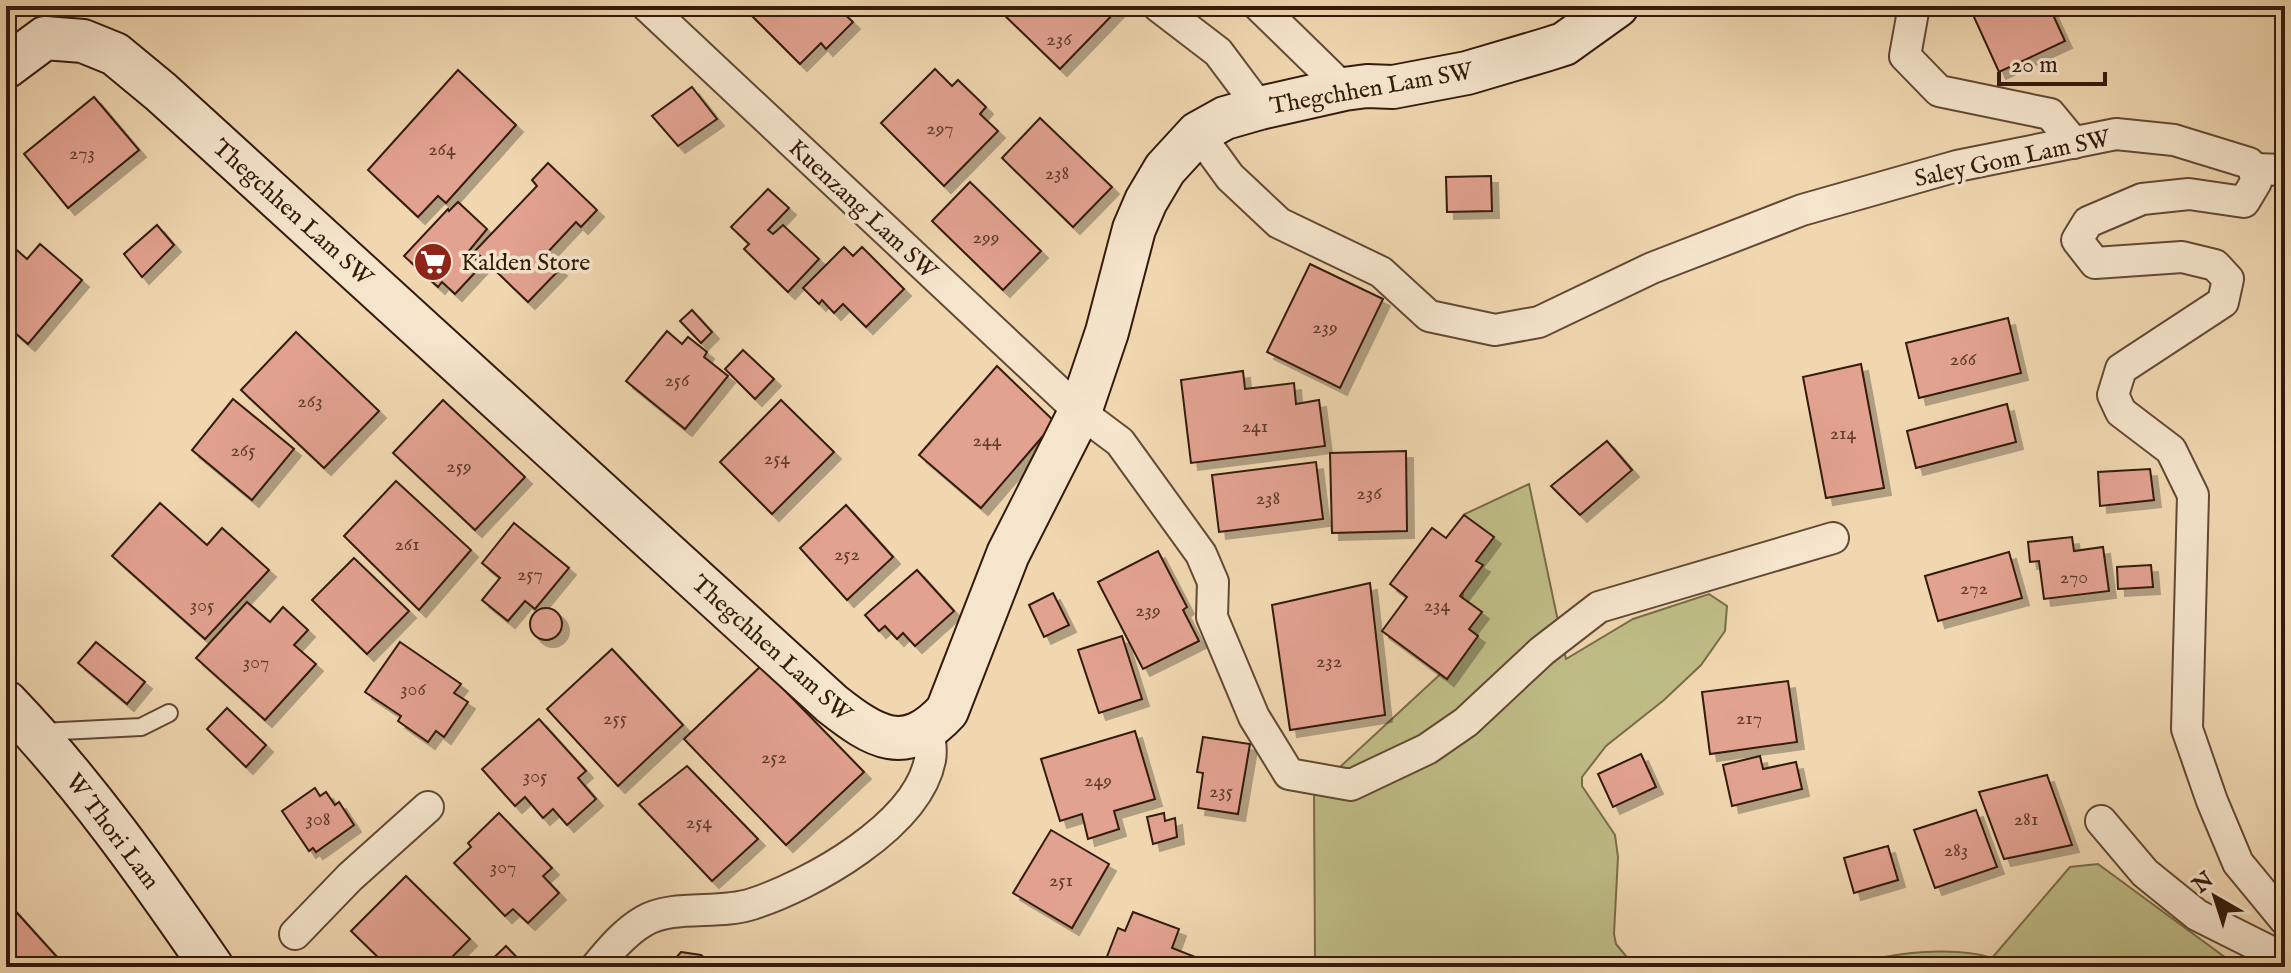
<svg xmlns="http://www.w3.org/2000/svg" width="2291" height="973" font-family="'IM FELL English',serif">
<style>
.green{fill:#bfbd87;stroke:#7a6c49;stroke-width:2}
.building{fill:#e2a290;stroke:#341a0b;stroke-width:2;filter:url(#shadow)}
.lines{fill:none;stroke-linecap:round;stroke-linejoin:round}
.service-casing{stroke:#634934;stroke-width:20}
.minor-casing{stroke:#634934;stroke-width:34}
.secondary-casing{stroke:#341a0b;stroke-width:46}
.service{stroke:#f5e5cc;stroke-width:16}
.minor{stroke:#f5e5cc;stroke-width:30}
.secondary{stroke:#f5e5cc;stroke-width:42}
.labels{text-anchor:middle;stroke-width:7;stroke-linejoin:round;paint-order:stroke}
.number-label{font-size:20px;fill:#603c2c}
.street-label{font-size:24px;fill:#341a0b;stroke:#f5e5cc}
.poi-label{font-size:24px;fill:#341a0b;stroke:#f5e5cc;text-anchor:start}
</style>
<defs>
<filter id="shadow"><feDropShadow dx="7" dy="7" stdDeviation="0" flood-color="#0004"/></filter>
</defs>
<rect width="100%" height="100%" fill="#f0d7b0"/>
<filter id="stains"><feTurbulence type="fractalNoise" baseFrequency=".0025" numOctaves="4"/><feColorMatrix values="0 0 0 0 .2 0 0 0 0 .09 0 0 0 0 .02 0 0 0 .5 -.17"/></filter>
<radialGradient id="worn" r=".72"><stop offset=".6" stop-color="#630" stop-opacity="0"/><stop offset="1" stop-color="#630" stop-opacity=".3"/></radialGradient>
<g class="green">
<path d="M1529 484 1566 659 1633 619 1709 594 1727 606 1725 631 1701 665 1664 700 1606 746 1582 777V786L1615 835 1618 857 1614 934 1616 944 1635 967H1310L1315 958 1314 791 1461 655 1465 514Z"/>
<path d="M2098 864 2233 963 2246 967H1810C1825 967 1840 967 1855 966 1865 965 1875 959 1885 957 1915 951 1963 948 1992 958L2070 867Z"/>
</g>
<g class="building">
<path d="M742 6H836L853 22 826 49 821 43 800 64Z"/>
<path d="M995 6H1118L1120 7 1060 69Z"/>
<path d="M1969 6H2038L2039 9 2049 6 2065 41 1999 72Z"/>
<path d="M935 69 952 86 958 80 986 107 980 114 998 131 944 186 881 123Z"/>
<path d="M458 70 516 125 446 203 438 196 418 217 368 170Z"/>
<path d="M692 87 717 119 678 146 652 116Z"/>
<path d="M94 97 139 150 68 208 24 154Z"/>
<path d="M1040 118 1112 187 1073 227 1002 158Z"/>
<path d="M548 163 597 210 581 227 576 222 545 255 560 269 528 302 475 251 537 186 532 180Z"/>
<path d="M1491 176 1492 211 1447 212 1446 177Z"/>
<path d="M970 182 1041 251 1003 290 932 221Z"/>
<path d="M768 189 789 208 768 230 773 234 783 225 819 259 788 292 744 249 749 244 731 227Z"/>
<path d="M458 202 487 229 468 252 482 265 455 294 442 282 438 287 404 256 448 209 449 211Z"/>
<path d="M157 225 174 245 142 277 124 254Z"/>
<path d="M10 244 27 259 40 244 82 280 28 344 6 325V250Z"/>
<path d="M844 247 853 256 862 247 904 289 866 327 843 304 834 313 822 300 819 304 803 288Z"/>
<path d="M1310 264 1383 299 1340 388 1267 352Z"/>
<path d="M692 310 712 332 701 343 680 321Z"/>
<path d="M2008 318 2021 373 1919 398 1906 343Z"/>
<path d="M667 331 682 344 688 337 707 352 704 357 728 376 685 429 626 381Z"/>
<path d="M296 332 379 411 324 468 241 390Z"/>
<path d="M743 350 774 379 755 399 725 369Z"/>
<path d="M1861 364 1884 488 1826 498 1803 377Z"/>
<path d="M997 366 1055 422 981 508 919 455Z"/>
<path d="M1243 371 1245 389 1294 383 1296 404 1319 400 1325 446 1191 463 1181 380Z"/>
<path d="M233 399 294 449 252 500 192 450Z"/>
<path d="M443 400 525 477 475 530 393 453Z"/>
<path d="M781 400 834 452 772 514 720 462Z"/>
<path d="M2007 404 2016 442 1916 468 1907 431Z"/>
<path d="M1607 441 1632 470 1580 515 1551 486Z"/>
<path d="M1406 451 1407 531 1332 533 1330 453Z"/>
<path d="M1316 462 1323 519 1219 532 1212 475Z"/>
<path d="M2150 469 2154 500 2100 506 2098 472Z"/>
<path d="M396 481 471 550 419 610 344 536Z"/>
<path d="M160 503 207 545 222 528 269 570 205 639 112 556Z"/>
<path d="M846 505 893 557 847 600 800 548Z"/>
<path d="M1464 515 1494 537 1476 561 1483 565 1460 596 1482 612 1469 629 1478 636 1447 679 1382 631 1407 597 1390 584 1432 528 1446 538Z"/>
<path d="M514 523 569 568 535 609 525 601 508 621 482 600 500 578 482 563Z"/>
<path d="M2072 537 2074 551 2103 547 2109 591 2044 599 2039 561 2030 562 2028 542Z"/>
<path d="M1158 551 1187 607 1183 610 1199 641 1143 669 1098 582Z"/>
<path d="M2009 552 2022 598 1938 621 1925 576Z"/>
<path d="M354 558 409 611 367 654 312 600Z"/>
<path d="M2151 565 2153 587 2118 589 2117 567Z"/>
<path d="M917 570 954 611 915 646 903 633 897 639 885 626 879 631 865 615Z"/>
<path d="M1370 583 1385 715 1290 730 1272 605Z"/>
<path d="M1053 593 1069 625 1044 637 1029 605Z"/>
<path d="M247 602 270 622 283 607 308 630 294 645 316 664 265 720 196 658Z"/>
<circle cx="546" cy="624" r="16"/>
<path d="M1122 636 1142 699 1099 713 1078 650Z"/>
<path d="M96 642 145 682 127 704 78 663Z"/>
<path d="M400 642 461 684 454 693 468 702 444 737 436 731 428 742 398 721 401 716 365 692Z"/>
<path d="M612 649 683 725 618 786 547 709Z"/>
<path d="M761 666 864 772 786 845 684 739Z"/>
<path d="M1788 681 1797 742 1710 754 1702 692Z"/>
<path d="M227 708 266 745 246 767 207 729Z"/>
<path d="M539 719 586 771 578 778 596 799 567 825 553 809 543 818 525 797 515 806 482 769Z"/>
<path d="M1135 731 1155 799 1114 811 1119 829 1088 839 1082 814 1060 821 1041 759Z"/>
<path d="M1203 737 1250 744 1238 814 1198 808 1203 773 1197 772Z"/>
<path d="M1641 754 1656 787 1613 807 1598 774Z"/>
<path d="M1760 756 1763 769 1796 762 1802 789 1732 806 1723 765Z"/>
<path d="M687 766 758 839 712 881 639 804Z"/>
<path d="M2047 775 2072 845 2004 859 1979 792Z"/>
<path d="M315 788 320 796 326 792 335 805 339 802 354 825 316 852 313 848 309 851 282 811Z"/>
<path d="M1976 810 1997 867 1935 888 1914 830Z"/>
<path d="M499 813 552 868 543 876 559 893 528 923 513 909 505 916 454 863 471 847 468 843Z"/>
<path d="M1164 813 1165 821 1175 818 1177 837 1153 844 1147 817Z"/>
<path d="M1051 830 1109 864 1072 928 1013 893Z"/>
<path d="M1888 846 1898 880 1854 893 1844 858Z"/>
<path d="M406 876 470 939 442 967H388L351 931Z"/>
<path d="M9 904 66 967H13L6 959V906Z"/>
<path d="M1133 912 1179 929 1172 948 1203 960 1200 967H1103L1118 928 1125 931Z"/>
<path d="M506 946 526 967H484Z"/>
<path d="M681 952 701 955 715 967H668Z"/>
</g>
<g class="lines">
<defs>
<path id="service" d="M41 732 141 727 169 713"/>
<g id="minor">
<path d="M647 6 1080 412 1120 442 1201 554 1213 582 1212 617 1254 717 1289 774 1351 785 1427 749 1466 722 1542 651 1599 607 1833 538"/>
<path d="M1158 6 1218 52 1260 108"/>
<path d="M1259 6 1344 89"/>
<path d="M1914 6 1905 56 1939 91 2050 114 2074 143"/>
<path d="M1198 133 1230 177 1279 223 1381 272 1429 316 1495 330 1539 322 1652 268 1802 210 1957 166 2116 134 2174 140 2249 163 2254 169 2256 182 2244 202 2189 194 2142 199 2088 222 2077 240 2095 263 2182 257 2215 265 2228 279 2223 302 2121 369 2113 395 2121 412 2171 450 2193 495 2187 729 2212 801 2238 863 2285 920"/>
<path d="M2254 169 2285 170"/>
<path d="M2101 821 2145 873 2197 915 2273 953H2285"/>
<path d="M295 934 350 877 428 807"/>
<path d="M596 967C610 950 625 932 644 921 672 904 720 915 752 904 811 885 917 826 930 760 932 750 930 739 928 730"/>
</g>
<g id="secondary">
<path d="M6 67 45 38 83 41 115 54 161 92 832 704C874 737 905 757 947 711L1008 554 1080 412 1107 332 1134 229 1146 201 1165 169 1198 133 1225 118 1260 108 1344 89 1367 86 1393 87 1467 73 1545 50 1564 44 1617 6"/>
<path d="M6 702C84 783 148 874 212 967"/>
</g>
</defs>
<use href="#service" class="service-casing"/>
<use href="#minor" class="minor-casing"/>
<use href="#secondary" class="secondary-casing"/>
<use href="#service" class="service"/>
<use href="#minor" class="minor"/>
<use href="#secondary" class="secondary"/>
</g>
<defs>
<symbol id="supermarket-disc" viewBox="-11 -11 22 22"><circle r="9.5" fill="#8f2418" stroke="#f5e5cc"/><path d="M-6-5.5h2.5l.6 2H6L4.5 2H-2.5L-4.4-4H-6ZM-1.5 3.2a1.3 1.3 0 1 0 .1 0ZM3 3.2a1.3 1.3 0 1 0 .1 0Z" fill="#fff"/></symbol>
</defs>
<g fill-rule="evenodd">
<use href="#supermarket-disc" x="411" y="240" width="44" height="44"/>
</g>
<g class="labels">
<g class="number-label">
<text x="1059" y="45">236</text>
<text x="940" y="134">297</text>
<text x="442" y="155">264</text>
<text x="82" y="159">273</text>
<text x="1057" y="179">238</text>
<text x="986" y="243">299</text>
<text x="1325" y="333">239</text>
<text x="1963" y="365">266</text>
<text x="677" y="386">256</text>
<text x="310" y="407">263</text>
<text x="1255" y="432">241</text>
<text x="1843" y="439">214</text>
<text x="987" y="446">244</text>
<text x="243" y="456">265</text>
<text x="777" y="464">254</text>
<text x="459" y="472">259</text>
<text x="1369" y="499">236</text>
<text x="1268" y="504">238</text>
<text x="407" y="550">261</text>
<text x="847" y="560">252</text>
<text x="530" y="580">257</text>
<text x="2074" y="583">270</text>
<text x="1974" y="594">272</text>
<text x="202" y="611">305</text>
<text x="1437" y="611">234</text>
<text x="1148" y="616">239</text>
<text x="1329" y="667">232</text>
<text x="256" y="668">307</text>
<text x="413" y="695">306</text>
<text x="615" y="724">255</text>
<text x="1749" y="724">217</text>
<text x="774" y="763">252</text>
<text x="535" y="782">305</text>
<text x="1098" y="786">249</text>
<text x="1221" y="797">235</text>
<text x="318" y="825">308</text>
<text x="2026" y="825">281</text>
<text x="699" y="828">254</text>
<text x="1956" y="856">283</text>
<text x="503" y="873">307</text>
<text x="1061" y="886">251</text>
</g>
<g class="street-label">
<text transform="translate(1371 88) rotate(-10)" y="8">Thegchhen Lam SW</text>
<text transform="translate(2012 158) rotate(-12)" y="8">Saley Gom Lam SW</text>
<text transform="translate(863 209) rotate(43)" y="8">Kuenzang Lam SW</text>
<text transform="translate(293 212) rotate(42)" y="8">Thegchhen Lam SW</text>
<text transform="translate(772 648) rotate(42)" y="8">Thegchhen Lam SW</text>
<text transform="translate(113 831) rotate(53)" y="8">W Thori Lam</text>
</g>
<g class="poi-label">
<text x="461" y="270">Kalden Store</text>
</g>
</g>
<rect width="2291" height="973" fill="none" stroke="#f0d7b0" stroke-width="32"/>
<rect x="8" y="8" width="2275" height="957" fill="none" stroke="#341a0b" stroke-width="4"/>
<rect x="16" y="16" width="2259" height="941" fill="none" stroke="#341a0b" stroke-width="2"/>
<g transform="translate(2215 897) rotate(321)" stroke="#f5e5cc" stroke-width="6" paint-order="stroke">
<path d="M0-6L14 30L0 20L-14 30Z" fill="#341a0b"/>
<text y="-12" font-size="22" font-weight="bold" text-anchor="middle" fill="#341a0b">N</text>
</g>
<path d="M1999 72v12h106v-12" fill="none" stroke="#341a0b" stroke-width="4"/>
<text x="2011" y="72" font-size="24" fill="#341a0b" stroke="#f5e5cc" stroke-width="6" paint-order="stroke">20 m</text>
<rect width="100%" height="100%" filter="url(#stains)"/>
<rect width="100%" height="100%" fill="url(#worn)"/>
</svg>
